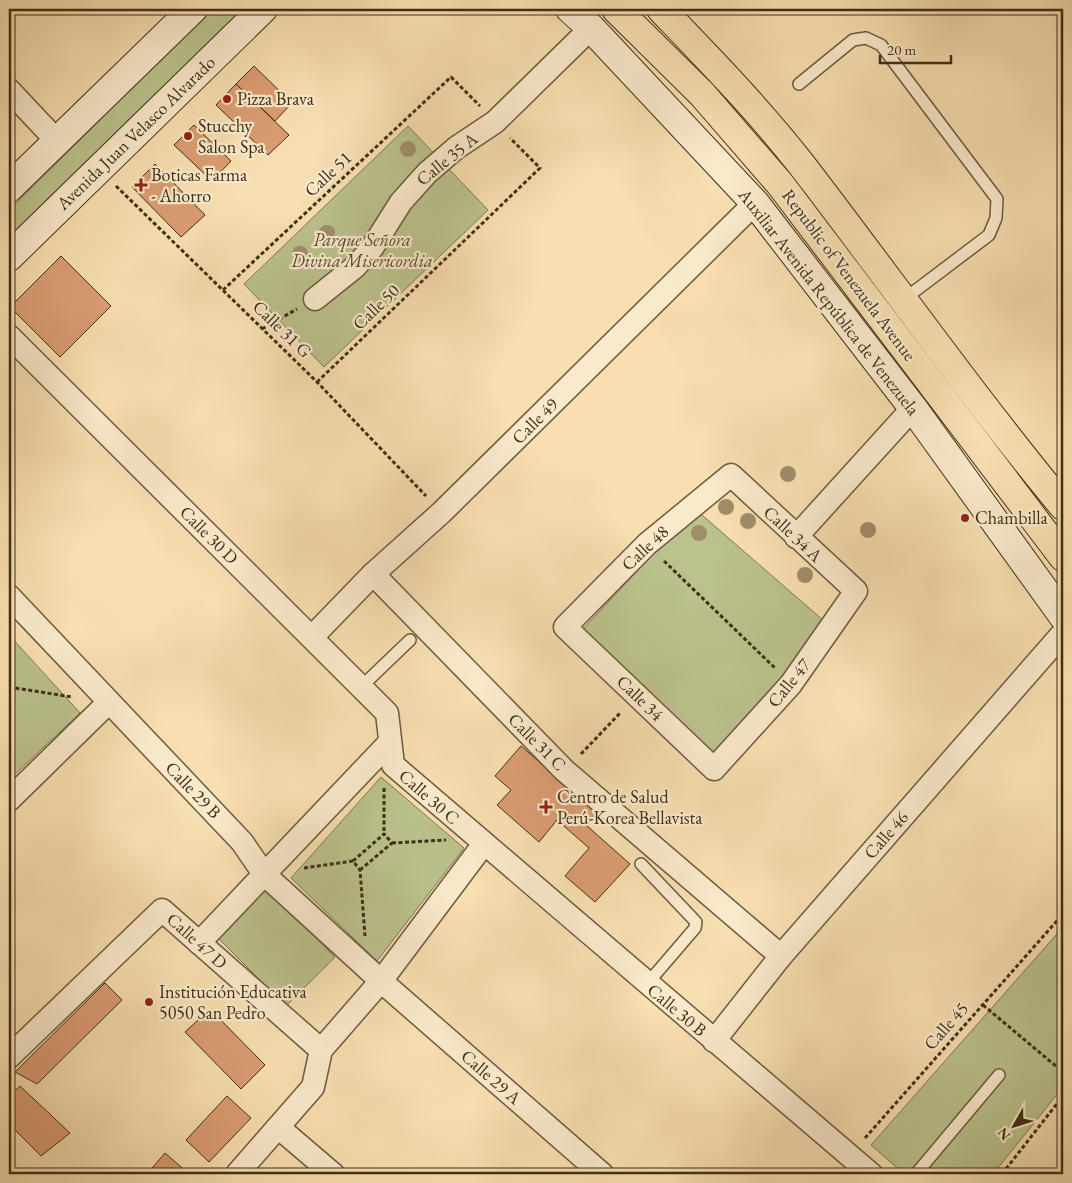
<svg xmlns="http://www.w3.org/2000/svg" width="1072" height="1183" font-family="'EB Garamond',serif">
<style>
.green{fill:#bbc28d;stroke:#7d7852}
.building{fill:#db9d72;stroke:#3f2f17}
.lines{fill:none;stroke-linecap:round;stroke-linejoin:round}
.lane-casing{stroke:#6d5b3e;stroke-width:14}
.street-casing{stroke:#6d5b3e;stroke-width:25}
.secondary-casing{stroke:#3f2f17;stroke-width:30}
.primary-casing{stroke:#3f2f17;stroke-width:30}
.path{stroke:#3f2f17;stroke-width:3;stroke-dasharray:4 2.5;stroke-linecap:butt}
.lane{stroke:#faeacc;stroke-width:11}
.street{stroke:#faeacc;stroke-width:22}
.secondary{stroke:#faeacc;stroke-width:28}
.primary{stroke:#f8dfb1;stroke-width:28}
.tree{fill:#a08e6a}
.poi-dot{fill:#8f2418;stroke:#faeacc;stroke-width:2}
.labels{text-anchor:middle;stroke-width:4.5;stroke-linejoin:round;paint-order:stroke}
.poi-label{font-size:18px;fill:#3f2f17;stroke:#faeacc;text-anchor:start}
.street-label{font-size:18px;fill:#3f2f17;stroke:#faeacc}
.park-label{font-size:18px;font-style:italic;fill:#584c2f;stroke:#faeacc}
</style>
<rect width="100%" height="100%" fill="#f8dfb1"/>
<filter id="stains"><feTurbulence type="fractalNoise" baseFrequency=".004" numOctaves="4"/><feColorMatrix values="0 0 0 0 .2 0 0 0 0 .09 0 0 0 0 .02 0 0 0 .5 -.17"/></filter>
<radialGradient id="worn" r=".72"><stop offset=".6" stop-color="#630" stop-opacity="0"/><stop offset="1" stop-color="#630" stop-opacity=".3"/></radialGradient>
<g class="green">
<path d="M212 9H249L9 245V210Z"/>
<path d="M408 126 488 210 324 367 244 284Z"/>
<path d="M695 509 831 627 715 757 581 631Z"/>
<path d="M9 635 80 713 9 780Z"/>
<path d="M381 777 464 848 377 961 291 878Z"/>
<path d="M266 889 335 957 286 1006 218 938Z"/>
<path d="M1063 927V1087L993 1174H904L871 1145Z"/>
</g>
<g class="building">
<path d="M254 66 292 103 275 121 236 84Z"/>
<path d="M236 84 289 135 268 155 216 105Z"/>
<path d="M194 125 231 161 212 181 174 145Z"/>
<path d="M155 164 205 215 181 237 132 187Z"/>
<path d="M61 256 111 306 60 357 10 307Z"/>
<path d="M521 746 597 812 586 825 630 864 595 902 565 876 589 848 557 820 539 842 497 805 511 790 495 776Z"/>
<path d="M105 983 122 1000 37 1084 15 1072Z"/>
<path d="M210 1009 265 1065 241 1089 185 1032Z"/>
<path d="M20 1086 70 1133 41 1156 9 1124V1097Z"/>
<path d="M227 1096 251 1118 209 1162 186 1140Z"/>
<path d="M165 1153 188 1173V1174H147Z"/>
</g>
<g class="lines">
<defs>
<g id="lane">
<path d="M799 84 853 40 866 38 881 45 997 199 996 218 989 235 903 300"/>
<path d="M361 687 410 640"/>
<path d="M641 864 696 922 695 928 647 984"/>
<path d="M916 1174 999 1075"/>
</g>
<g id="street">
<path d="M9 90 56 140"/>
<path d="M315 299 355 267 372 248 401 202 427 173 456 148 495 122 591 28"/>
<path d="M9 336 387 713 393 765 871 1174"/>
<path d="M731 475 856 591 791 684 714 769 565 627 647 544Z"/>
<path d="M796 537 913 408"/>
<path d="M373 574 564 770 781 956"/>
<path d="M9 596 242 842 264 874 381 981 602 1174"/>
<path d="M312 637 373 574 442 512 755 203"/>
<path d="M9 800 109 702"/>
<path d="M199 943 390 742"/>
<path d="M714 1041 781 956 1063 633"/>
<path d="M9 1057 162 910 321 1050"/>
<path d="M278 1127 333 1174"/>
<path d="M237 1174 313 1087 321 1050 381 981 483 845"/>
</g>
<g id="secondary">
<path d="M570 9 591 28 755 203 913 408 1063 616"/>
<path d="M9 188 193 9"/>
<path d="M9 257 263 9"/>
</g>
<g id="primary">
<path d="M616 9 702 94 780 184 1063 557"/>
<path d="M661 9C709 59 758 109 801 164 888 277 971 395 1063 506"/>
</g>
</defs>
<use href="#lane" class="lane-casing"/>
<use href="#street" class="street-casing"/>
<use href="#secondary" class="secondary-casing"/>
<use href="#primary" class="primary-casing"/>
<g class="path">
<path d="M116 186 317 382 426 496"/>
<path d="M223 290 451 77 480 106"/>
<path d="M262 329 297 309"/>
<path d="M317 382 540 168 510 138"/>
<path d="M664 561 775 668"/>
<path d="M9 687 72 697"/>
<path d="M581 754 621 712"/>
<path d="M384 788V834"/>
<path d="M392 843 446 840"/>
<path d="M304 868 353 861"/>
<path d="M360 870 392 843 384 834 353 861 360 870 365 936"/>
<path d="M983 1005 1063 1072"/>
<path d="M865 1138 1063 914"/>
<path d="M1002 1174 1063 1096"/>
</g>
<use href="#lane" class="lane"/>
<use href="#street" class="street"/>
<use href="#secondary" class="secondary"/>
<use href="#primary" class="primary"/>
</g>
<g class="tree">
<circle cx="408" cy="149" r="8"/>
<circle cx="327" cy="233" r="8"/>
<circle cx="300" cy="254" r="8"/>
<circle cx="788" cy="474" r="8"/>
<circle cx="726" cy="507" r="8"/>
<circle cx="748" cy="521" r="8"/>
<circle cx="868" cy="530" r="8"/>
<circle cx="699" cy="533" r="8"/>
<circle cx="805" cy="575" r="8"/>
</g>
<g class="poi-dot">
<circle cx="227" cy="99" r="5"/>
<circle cx="188" cy="136" r="5"/>
<path d="M138.5 177.5h5v5h5v5h-5v5h-5v-5h-5v-5h5z"/>
<circle cx="965" cy="518" r="5"/>
<path d="M543.5 799.5h5v5h5v5h-5v5h-5v-5h-5v-5h5z"/>
<circle cx="149" cy="1002" r="5"/>
</g>
<g class="labels">
<g class="poi-label">
<text x="237" y="105">Pizza Brava</text>
<text x="198" y="132">Stucchy<tspan x="198" dy="21">Salon Spa</tspan></text>
<text x="151" y="181">Boticas Farma<tspan x="151" dy="21">- Ahorro</tspan></text>
<text x="975" y="524">Chambilla</text>
<text x="557" y="803">Centro de Salud<tspan x="557" dy="21">Perú-Korea Bellavista</tspan></text>
<text x="159" y="998">Institución Educativa<tspan x="159" dy="21">5050 San Pedro</tspan></text>
</g>
<g class="street-label">
<text transform="translate(136 133) rotate(-44)" y="6">Avenida Juan Velasco Alvarado</text>
<text transform="translate(447 159) rotate(-39)" y="6">Calle 35 A</text>
<text transform="translate(328 174) rotate(-43)" y="6">Calle 51</text>
<text transform="translate(849 275) rotate(53)" y="6">Republic of Venezuela Avenue</text>
<text transform="translate(829 302) rotate(52)" y="6">Auxiliar Avenida República de Venezuela</text>
<text transform="translate(376 307) rotate(-44)" y="6">Calle 50</text>
<text transform="translate(282 329) rotate(44)" y="6">Calle 31 G</text>
<text transform="translate(535 421) rotate(-45)" y="6">Calle 49</text>
<text transform="translate(793 534) rotate(43)" y="6">Calle 34 A</text>
<text transform="translate(209 535) rotate(45)" y="6">Calle 30 D</text>
<text transform="translate(645 548) rotate(-43)" y="6">Calle 48</text>
<text transform="translate(789 683) rotate(-51)" y="6">Calle 47</text>
<text transform="translate(640 698) rotate(44)" y="6">Calle 34</text>
<text transform="translate(537 742) rotate(45)" y="6">Calle 31 C</text>
<text transform="translate(193 790) rotate(46)" y="6">Calle 29 B</text>
<text transform="translate(429 797) rotate(41)" y="6">Calle 30 C</text>
<text transform="translate(886 835) rotate(-49)" y="6">Calle 46</text>
<text transform="translate(197 941) rotate(42)" y="6">Calle 47 D</text>
<text transform="translate(677 1010) rotate(40)" y="6">Calle 30 B</text>
<text transform="translate(946 1026) rotate(-49)" y="6">Calle 45</text>
<text transform="translate(491 1077) rotate(41)" y="6">Calle 29 A</text>
</g>
<g class="park-label">
<text x="362" y="246">Parque Señora<tspan x="362" dy="21">Divina Misericordia</tspan></text>
</g>
</g>
<rect width="1072" height="1183" fill="none" stroke="#f8dfb1" stroke-width="30"/>
<rect x="10" y="10" width="1052" height="1163" fill="none" stroke="#3f2f17" stroke-width="2.5"/>
<rect x="15" y="15" width="1042" height="1153" fill="none" stroke="#3f2f17"/>
<g transform="translate(1014 1126) rotate(231)" stroke="#faeacc" stroke-width="4" paint-order="stroke">
<path d="M0-4L9 19L0 12L-9 19Z" fill="#3f2f17"/>
<text y="-8" font-size="14" font-weight="bold" text-anchor="middle" fill="#3f2f17">N</text>
</g>
<path d="M880 55v8h71v-8" fill="none" stroke="#3f2f17" stroke-width="2.5"/>
<text x="887" y="55" font-size="15" fill="#3f2f17" stroke="#faeacc" stroke-width="4" paint-order="stroke">20 m</text>
<rect width="100%" height="100%" filter="url(#stains)"/>
<rect width="100%" height="100%" fill="url(#worn)"/>
</svg>
